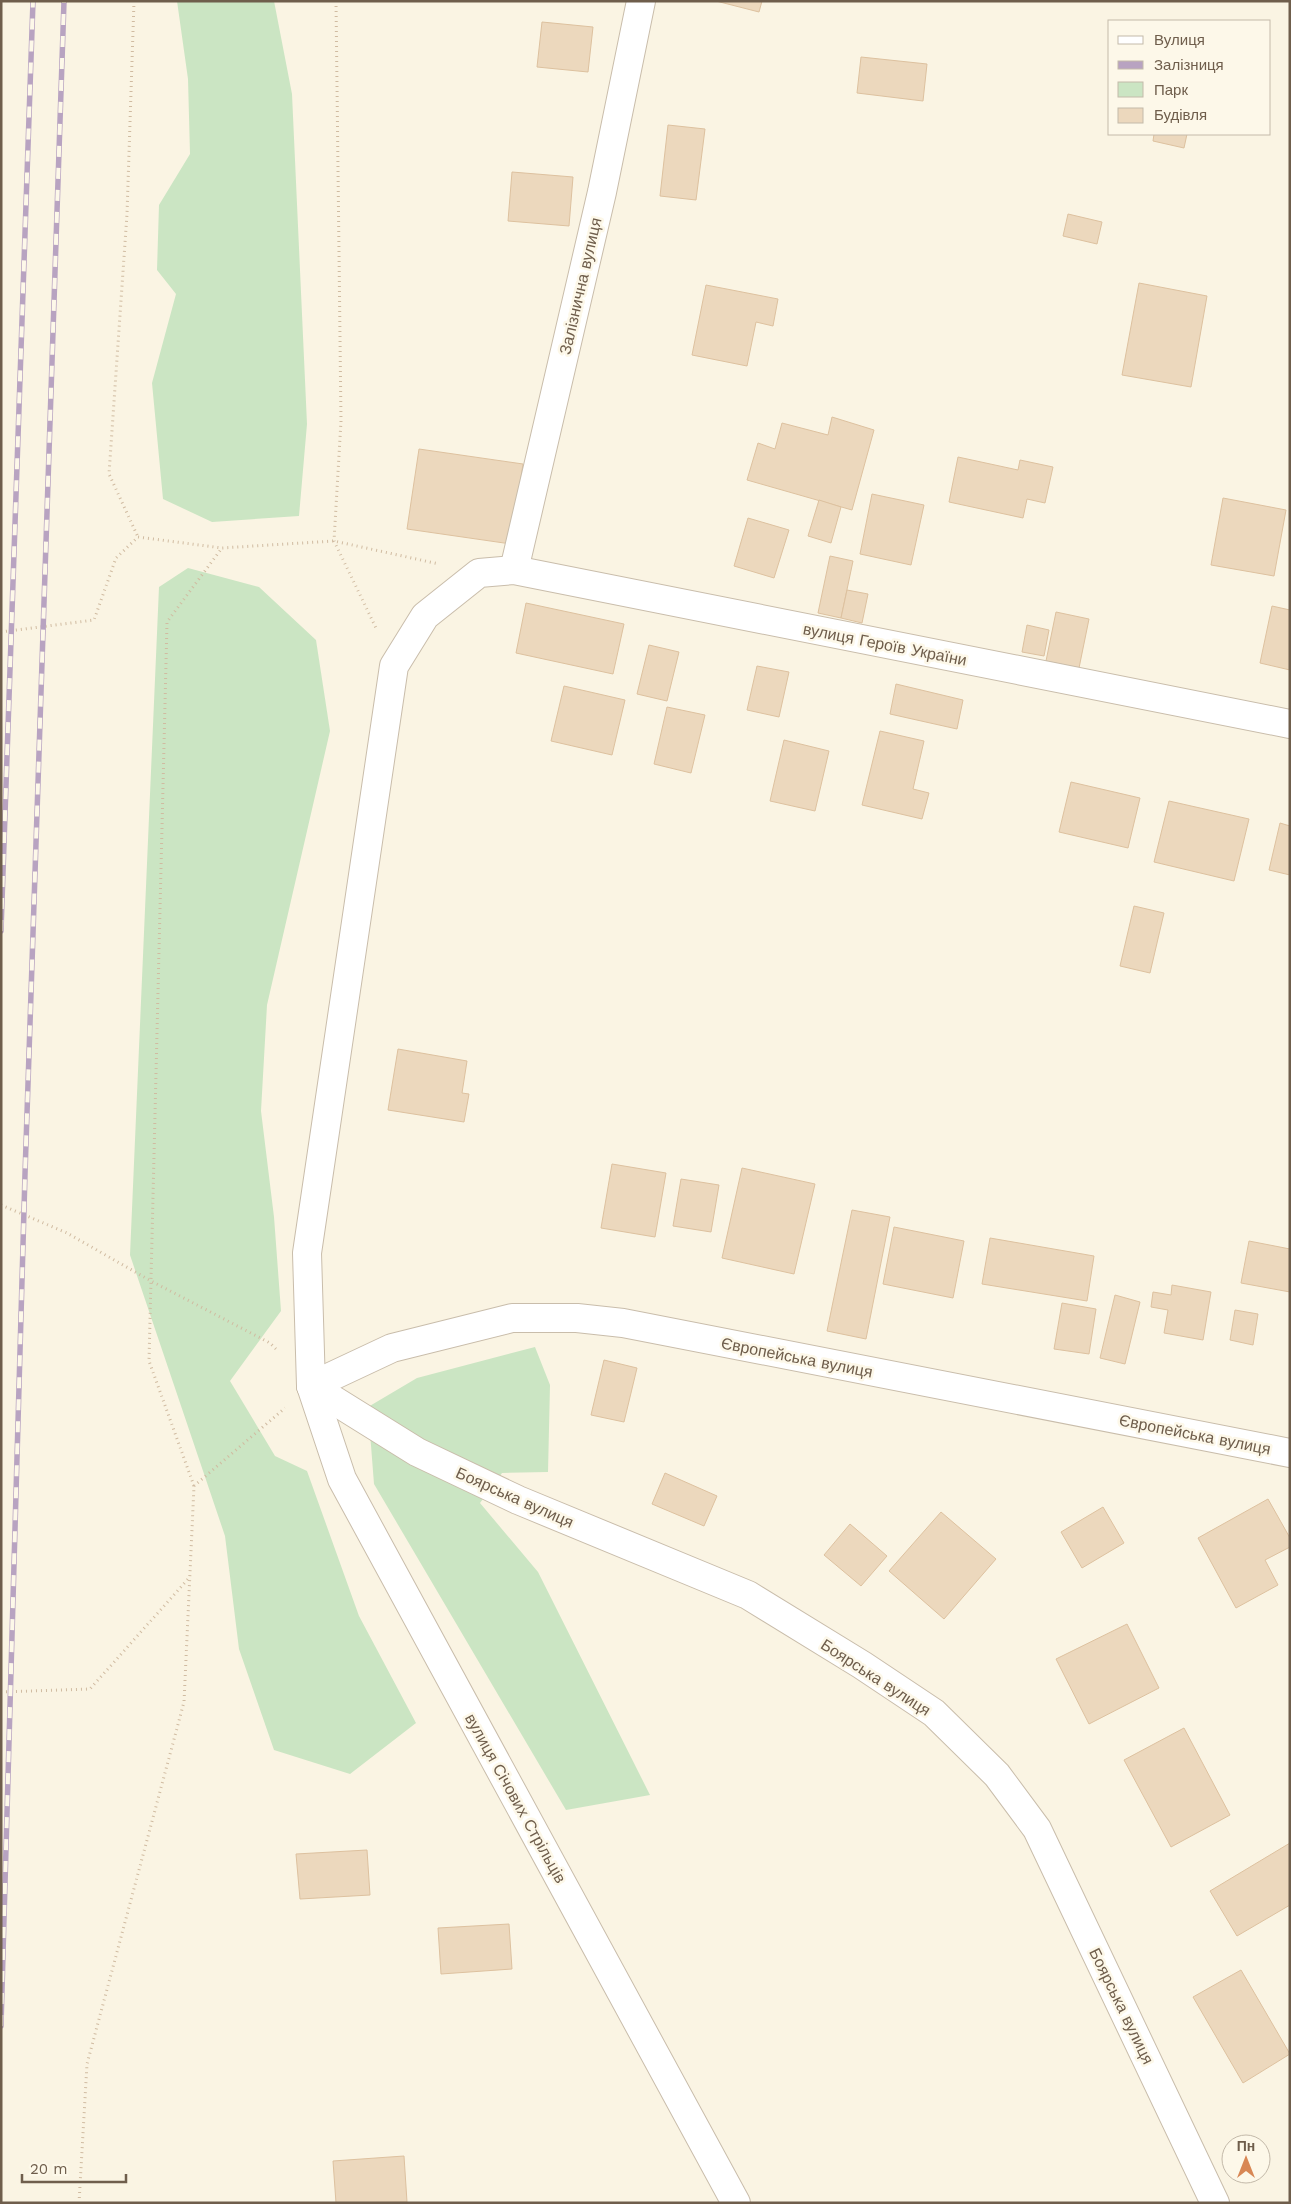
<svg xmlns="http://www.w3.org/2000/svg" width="1291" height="2204" font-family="'Work Sans',sans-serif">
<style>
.green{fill:#cbe5c3}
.building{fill:#ecd8bd;stroke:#ddc19f}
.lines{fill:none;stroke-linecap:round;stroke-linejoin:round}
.street-casing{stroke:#c9bdab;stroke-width:30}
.path{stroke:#d0bba1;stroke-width:3;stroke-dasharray:1 4;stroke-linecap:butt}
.street{stroke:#fff;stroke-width:28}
.rail-casing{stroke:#b8a3c1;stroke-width:5.5}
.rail{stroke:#fdf8e9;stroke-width:4;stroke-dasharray:11;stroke-linecap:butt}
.labels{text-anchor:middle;stroke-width:5;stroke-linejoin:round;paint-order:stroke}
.street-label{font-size:16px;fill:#6f5e4c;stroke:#fdf8e9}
</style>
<rect width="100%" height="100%" fill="#faf4e3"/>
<g class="green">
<path d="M177 1H274L292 94 307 424 299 516 212 522 163 499 152 383 176 294 157 270 159 205 190 154 188 79Z"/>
<path d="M188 568 259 587 316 640 330 731 267 1005 261 1111 274 1217 281 1311 230 1381 275 1456 307 1471 359 1616 416 1723 350 1774 274 1750 239 1649 225 1536 130 1255 159 587Z"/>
<path d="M535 1347 550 1385 548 1472 502 1473 480 1503 538 1572 650 1795 566 1810 374 1484 368 1407 417 1378Z"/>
</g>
<g class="building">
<path d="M716 1H762L759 12Z"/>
<path d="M542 22 593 27 588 72 537 67Z"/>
<path d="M861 57 927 64 923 101 857 93Z"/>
<path d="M668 125 705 129 696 200 660 196Z"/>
<path d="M1154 134H1187L1184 148 1153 141Z"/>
<path d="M512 172 573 177 569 226 508 221Z"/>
<path d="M1068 214 1102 222 1097 244 1063 236Z"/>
<path d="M1139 283 1207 296 1191 387 1122 375Z"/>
<path d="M706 285 778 299 773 326 756 322 747 366 692 355Z"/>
<path d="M832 417 874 430 852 510 747 480 758 443 775 449 782 423 828 435Z"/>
<path d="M419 449 523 464 511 544 407 529Z"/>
<path d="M958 457 1018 470 1020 460 1053 467 1045 503 1027 499 1023 518 949 502Z"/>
<path d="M872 494 924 505 911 565 860 554Z"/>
<path d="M1223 498 1286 510 1274 576 1211 565Z"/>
<path d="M819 500 841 507 831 543 808 536Z"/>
<path d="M748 518 789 530 774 578 734 566Z"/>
<path d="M830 556 853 561 841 618 818 613Z"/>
<path d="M847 590 868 594 862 623 841 618Z"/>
<path d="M526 603 624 624 613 674 516 653Z"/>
<path d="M1272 606 1290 610V670L1260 663Z"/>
<path d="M1056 612 1089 619 1079 668 1046 661Z"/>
<path d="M1027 625 1049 630 1044 656 1022 652Z"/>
<path d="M649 645 679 652 667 701 637 694Z"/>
<path d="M757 666 789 672 779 717 747 710Z"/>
<path d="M896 684 963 700 957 729 890 714Z"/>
<path d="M564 686 625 700 612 755 551 741Z"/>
<path d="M667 707 705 715 691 773 654 764Z"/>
<path d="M880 731 924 741 913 789 929 793 922 819 862 805Z"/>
<path d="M784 740 829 751 815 811 770 801Z"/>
<path d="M1071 782 1140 798 1128 848 1059 832Z"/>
<path d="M1169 801 1249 819 1234 881 1154 862Z"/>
<path d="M1280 823 1290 826V875L1269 870Z"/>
<path d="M1134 906 1164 913 1150 973 1120 966Z"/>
<path d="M398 1049 467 1061 462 1093 469 1094 464 1122 388 1110Z"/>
<path d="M612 1164 666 1173 655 1237 601 1228Z"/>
<path d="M742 1168 815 1184 794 1274 722 1258Z"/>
<path d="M681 1179 719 1185 711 1232 673 1226Z"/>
<path d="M852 1210 890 1217 866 1339 827 1331Z"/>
<path d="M894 1227 964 1241 953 1298 883 1284Z"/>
<path d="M990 1238 1094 1256 1087 1301 982 1284Z"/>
<path d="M1249 1241 1290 1249V1292L1241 1283Z"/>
<path d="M1172 1285 1211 1292 1203 1340 1164 1333 1168 1310 1151 1307 1153 1292 1171 1295Z"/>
<path d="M1115 1295 1140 1302 1125 1364 1100 1358Z"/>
<path d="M1062 1303 1096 1309 1089 1354 1054 1349Z"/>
<path d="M1235 1310 1258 1314 1253 1345 1230 1340Z"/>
<path d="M604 1360 637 1368 624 1422 591 1415Z"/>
<path d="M665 1473 717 1496 704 1526 652 1504Z"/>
<path d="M1268 1499 1290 1538V1547L1265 1560 1278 1585 1236 1608 1198 1538Z"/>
<path d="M1103 1507 1124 1543 1082 1568 1061 1532Z"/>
<path d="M941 1512 996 1559 944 1619 889 1571Z"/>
<path d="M850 1524 887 1556 861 1586 824 1555Z"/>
<path d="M1127 1624 1159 1688 1089 1724 1056 1659Z"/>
<path d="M1184 1728 1230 1815 1171 1847 1124 1760Z"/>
<path d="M1290 1843V1905L1237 1936 1210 1891Z"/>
<path d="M367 1850 370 1895 300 1899 296 1854Z"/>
<path d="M509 1924 512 1969 441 1974 438 1928Z"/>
<path d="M1241 1970 1290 2054 1243 2083 1193 1997Z"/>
<path d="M404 2156 407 2202 336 2203 333 2161Z"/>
</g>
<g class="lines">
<defs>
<g id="street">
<path d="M514 570 602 192 641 1"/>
<path d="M311 1386 417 1452 518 1500 748 1595 862 1665 934 1713 997 1775 1037 1829 1215 2203"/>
<path d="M311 1386 392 1348 512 1318H577L623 1323 1290 1453"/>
<path d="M736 2203 342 1479 311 1386 307 1253 394 666 425 616 479 573 514 570 1290 724"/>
</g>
</defs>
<use href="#street" class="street-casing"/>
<g class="path">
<path d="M134 1 127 214 109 474 138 537"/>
<path d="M336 1 341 421 334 541 377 630"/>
<path d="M1 632 94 620 116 558 138 537 222 548 334 541 439 564"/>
<path d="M1 1205 67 1233 151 1281 270 1343 277 1350"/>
<path d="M194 1486 149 1361 167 622 222 548"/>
<path d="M1 1692 90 1689 189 1578"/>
<path d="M79 2203 87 2064 184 1702 194 1486 285 1408"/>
</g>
<use href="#street" class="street"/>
<defs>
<g id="rail">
<path d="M1 931 33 1"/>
<path d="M1 2026 25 1174 64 1"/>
</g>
</defs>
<use href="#rail" class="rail-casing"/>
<use href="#rail" class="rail"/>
</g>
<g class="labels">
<g class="street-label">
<text transform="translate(580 286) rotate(-77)" y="6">Залізнична вулиця</text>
<text transform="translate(885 644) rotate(11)" y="6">вулиця Героїв України</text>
<text transform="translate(797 1357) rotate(11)" y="6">Європейська вулиця</text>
<text transform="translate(1195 1434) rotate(11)" y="6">Європейська вулиця</text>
<text transform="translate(515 1497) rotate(24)" y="6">Боярська вулиця</text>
<text transform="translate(876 1677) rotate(33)" y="6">Боярська вулиця</text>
<text transform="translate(516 1798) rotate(61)" y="6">вулиця Січових Стрільців</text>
<text transform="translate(1122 2006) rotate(64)" y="6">Боярська вулиця</text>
</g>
</g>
<rect width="1291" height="2204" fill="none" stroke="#6f5e4c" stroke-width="5"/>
<rect x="1108" y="20" width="162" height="115" fill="#fdf8e9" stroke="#c4baaa"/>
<rect x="1118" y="36" width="25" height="8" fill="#ffffff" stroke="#c4baaa"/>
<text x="1154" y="45" font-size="15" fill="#6f5e4c">Вулиця</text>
<rect x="1118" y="61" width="25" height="8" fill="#b8a3c1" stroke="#c4baaa"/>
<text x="1154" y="70" font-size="15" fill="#6f5e4c">Залізниця</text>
<rect x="1118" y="82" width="25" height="15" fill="#cbe5c3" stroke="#c4baaa"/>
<text x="1154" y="95" font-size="15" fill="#6f5e4c">Парк</text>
<rect x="1118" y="108" width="25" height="15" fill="#ecd8bd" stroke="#c4baaa"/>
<text x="1154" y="120" font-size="15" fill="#6f5e4c">Будівля</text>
<g transform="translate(1246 2159)"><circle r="24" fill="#fdf8e9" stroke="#c4baaa"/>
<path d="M0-4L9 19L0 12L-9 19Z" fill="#d88754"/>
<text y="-8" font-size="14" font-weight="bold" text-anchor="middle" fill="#6f5e4c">Пн</text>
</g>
<path d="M22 2174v8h104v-8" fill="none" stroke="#6f5e4c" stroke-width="2.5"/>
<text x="30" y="2174" font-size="15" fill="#6f5e4c" stroke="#fdf8e9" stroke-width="4" paint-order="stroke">20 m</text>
</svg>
